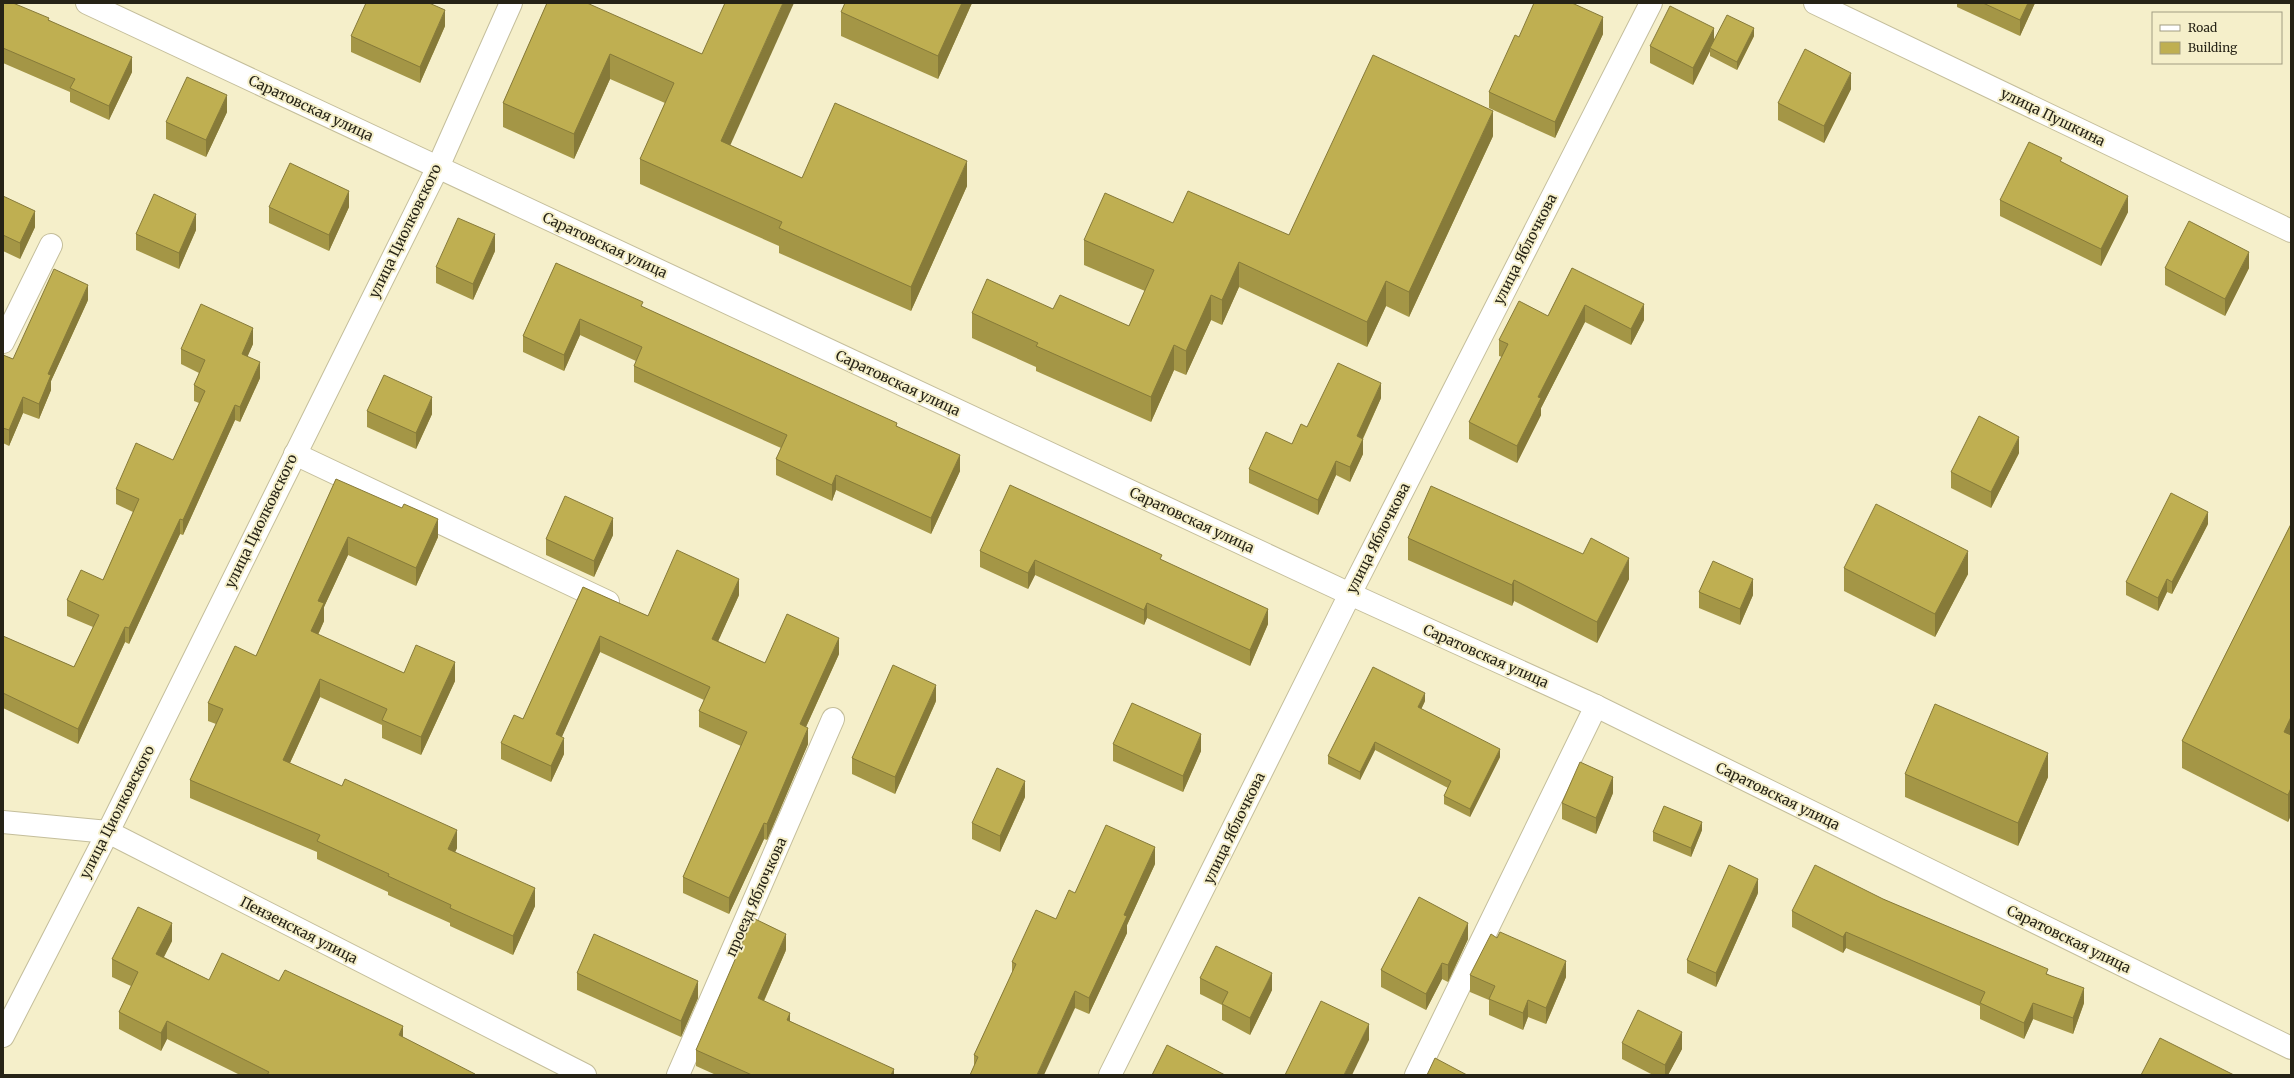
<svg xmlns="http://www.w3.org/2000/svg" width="2294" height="1078" font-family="Merriweather,serif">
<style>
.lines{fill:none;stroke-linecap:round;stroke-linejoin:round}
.minor-casing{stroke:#c4be9b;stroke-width:24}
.minor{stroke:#fff;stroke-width:22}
.wall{fill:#a49646}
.shaded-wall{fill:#867a39}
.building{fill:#bfaf51;stroke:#867a39}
.labels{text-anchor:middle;stroke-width:4;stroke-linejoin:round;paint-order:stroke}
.street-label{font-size:14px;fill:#262316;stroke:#f5efca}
</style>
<rect width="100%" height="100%" fill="#f5efca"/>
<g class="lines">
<defs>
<g id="minor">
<path d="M87 3 1350 594 1596 706 2291 1048"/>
<path d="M1815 3 2291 231"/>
<path d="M3 342 51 245"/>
<path d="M295 454 608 602"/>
<path d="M3 822 108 832 585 1075"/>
<path d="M3 1036 108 832 438 167 511 3"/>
<path d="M678 1075 833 719"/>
<path d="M1110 1075 1350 594 1651 3"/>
<path d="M1416 1075 1596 706"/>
</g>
</defs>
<use href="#minor" class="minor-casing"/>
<use href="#minor" class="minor"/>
</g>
<g class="wall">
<path d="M3 3 49 20 132 72 109 120 70 102V92L3 63Z"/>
<path d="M547 3 702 54 730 145 802 178 967 186 911 311 779 253V246L640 184V159L665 103 610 79 574 159 503 127V103Z"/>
<path d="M972 3 938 79 841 36V12Z"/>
<path d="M1957 3H2035L2020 36 1957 7Z"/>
<path d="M445 26 420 83 351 52V36Z"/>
<path d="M1603 34 1555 138 1489 108V92L1519 37Z"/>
<path d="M1754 36 1737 70 1710 56V51L1693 85 1650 63V46L1714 41Z"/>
<path d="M1851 89 1824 143 1778 120V103Z"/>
<path d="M227 112 206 157 166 139V122Z"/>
<path d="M1493 136 1409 317 1386 306 1367 347 1239 287 1222 325 1211 320 1186 375 1174 370 1151 422 1036 371V367L972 338V313L1053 309 1129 326 1145 291 1084 265V240L1173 223 1289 235Z"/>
<path d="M2062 162 2128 212 2101 266 2000 216V200Z"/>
<path d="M3 196 35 227 20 259 3 251Z"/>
<path d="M269 207H349L329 251 269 223Z"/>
<path d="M196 230 179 269 136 250V234Z"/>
<path d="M495 251 473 300 436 283V267Z"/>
<path d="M556 263 643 307 897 426 960 471 931 534 836 490 832 501 776 475V459L781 448 634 382V366L636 361 580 335 564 371 523 352V336Z"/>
<path d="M1572 268 1644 320 1631 345 1585 322 1541 408V415L1517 463 1469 439V422L1502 357 1499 356V340L1548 316Z"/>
<path d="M2165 268H2249L2225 316 2165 285Z"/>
<path d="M88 300 51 381V390L39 419 23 413 9 446 3 443V355L13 359Z"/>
<path d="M253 344 247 357 260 378 240 422 235 420 183 535 180 534 129 644 125 642 78 744 3 708V636L74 667 93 627 67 616V600L103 580 133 512 116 504V489L173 460 199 403 194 401V385L199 373 181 364V349Z"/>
<path d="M1381 398 1363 439V454L1350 482 1336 475 1318 515 1249 483V469L1292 444 1307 427Z"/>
<path d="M367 411 432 414 416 449 367 427Z"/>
<path d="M2019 453 1991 508 1951 488V472Z"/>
<path d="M336 479 438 537 416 586 348 555 324 607V621L318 635 404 673 455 681 421 755 382 738V725L320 697 290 763 457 848 455 852 535 906 513 955 450 926V923L388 895V892L317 859V852L190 798V780L216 724 208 721V703L256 656Z"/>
<path d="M2208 524 2172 594 2167 592 2158 611 2126 595V582Z"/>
<path d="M2291 524V815L2288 822 2182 768V741Z"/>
<path d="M613 535 594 577 546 555V539Z"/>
<path d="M1408 538 1583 554 1629 579 1597 643 1514 601 1512 606 1408 560Z"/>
<path d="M980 551 1162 560 1268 624 1250 666 1147 618 1144 625 1035 575 1028 589 980 567Z"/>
<path d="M1844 568 1968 574 1935 637 1844 591Z"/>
<path d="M583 587 648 616 739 595 718 641 765 663 839 654 806 727 808 744 767 840 764 839 729 914 683 893V877L741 746 699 727V711L704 700 600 652 562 736 564 754 551 782 501 759V743L523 719Z"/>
<path d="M1699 592 1753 595 1740 625 1699 608Z"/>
<path d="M936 701 895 794 852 774V758Z"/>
<path d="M1425 701 1421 709 1500 757 1470 817 1444 804V796L1448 788 1375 750 1360 780 1328 764V756Z"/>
<path d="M1113 744 1201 751 1183 792 1113 761Z"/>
<path d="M1905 774 2048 777 2018 846 1905 797Z"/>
<path d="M1613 793 1596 834 1562 819V803Z"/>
<path d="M1025 797 1000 852 972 839V823Z"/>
<path d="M1702 830 1691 857 1653 841V832Z"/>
<path d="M1155 864 1127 925V933L1089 1014 1075 1008 974 1066V1055L1012 973V962L1056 919Z"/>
<path d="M1758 893 1716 987 1687 973V960Z"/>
<path d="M1883 899 2048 974 2084 1003 2073 1034 2033 1019 2024 1039 1980 1019V1006L1846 948 1843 953 1792 927V911Z"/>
<path d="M1468 939 1448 982 1442 979 1426 1010 1381 987V970Z"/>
<path d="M172 941 164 957 209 980 279 981 403 1038 475 1075H240L167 1039 161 1051 119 1029V1012L131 986 112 977V959Z"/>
<path d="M786 950 764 1001 790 1021 894 1075H716L696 1066V1050Z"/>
<path d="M577 973 698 998 681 1037 577 990Z"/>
<path d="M1470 975 1566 977 1546 1024 1528 1017 1523 1030 1489 1015V1000L1470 992Z"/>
<path d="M1200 978 1272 990 1250 1035 1222 1020V1005L1200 994Z"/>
<path d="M1622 1043 1682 1049 1668 1075H1653L1622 1059Z"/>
</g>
<g class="shaded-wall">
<path d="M783 3H794L721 166V141Z"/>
<path d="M962 3H972L938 79V56Z"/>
<path d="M2028 3H2035L2020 36V20Z"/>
<path d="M445 10V26L420 83V67Z"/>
<path d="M1603 17V34L1555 138V122Z"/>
<path d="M1714 28V44L1710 48V51L1693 85V68Z"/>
<path d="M1754 28V36L1737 70V62Z"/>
<path d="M610 54V79L574 159V134Z"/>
<path d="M132 57V72L109 120V106Z"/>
<path d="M1851 73V89L1824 143V126Z"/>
<path d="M227 95V112L206 157V140Z"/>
<path d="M1493 111V136L1409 317V292Z"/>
<path d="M967 161V186L911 311V287Z"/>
<path d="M349 191V207L329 251V235Z"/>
<path d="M2128 196V212L2101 266V249Z"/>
<path d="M35 211V227L20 259V243Z"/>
<path d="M196 214V230L179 269V253Z"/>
<path d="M495 234V251L473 300V284Z"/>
<path d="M2249 252V268L2225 316V299Z"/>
<path d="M1239 262V287L1222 325V300Z"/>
<path d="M1386 281V306L1367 347V322Z"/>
<path d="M88 285V300L51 381V390L39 419V404L48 374Z"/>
<path d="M1211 295V320L1186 375V351Z"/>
<path d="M1644 304V320L1631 345V329Z"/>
<path d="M1585 305V322L1541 408V415L1517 463V446L1538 397Z"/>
<path d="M580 319V335L564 371V355Z"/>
<path d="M253 328V344L242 369V354Z"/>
<path d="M1174 345V370L1151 422V397Z"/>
<path d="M260 362V378L240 422V407Z"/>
<path d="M1381 383V398L1357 451V436Z"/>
<path d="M23 397V413L9 446V430Z"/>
<path d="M432 397V414L416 449V433Z"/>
<path d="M235 405V420L183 535V520Z"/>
<path d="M2019 437V453L1991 508V492Z"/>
<path d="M1363 439V454L1350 482V467Z"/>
<path d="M960 455V471L931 534V518Z"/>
<path d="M1336 461V475L1318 515V500Z"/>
<path d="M836 475V490L832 501V485Z"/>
<path d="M2208 512V524L2172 594V582Z"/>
<path d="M613 518V535L594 577V561Z"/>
<path d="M180 519V534L129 644V628Z"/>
<path d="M438 519V537L416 586V568Z"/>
<path d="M348 537V555L324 607V621L311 650V631L318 601Z"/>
<path d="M1968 551V574L1935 637V614Z"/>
<path d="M1629 558V579L1597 643V622Z"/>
<path d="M1035 560V575L1028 589V573Z"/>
<path d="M739 579V595L712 655V639Z"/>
<path d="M1753 579V595L1740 625V609Z"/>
<path d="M2167 579V592L2158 611V598Z"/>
<path d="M1514 580V601L1512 606V585Z"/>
<path d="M1147 603V618L1144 625V610Z"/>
<path d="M1268 609V624L1250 666V650Z"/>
<path d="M125 627V642L78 744V729Z"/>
<path d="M600 636V652L556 750V734Z"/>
<path d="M839 638V654L800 740V724Z"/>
<path d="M455 662V681L421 755V737Z"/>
<path d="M320 679V697L283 778V760Z"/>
<path d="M936 685V701L895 794V777Z"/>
<path d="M1425 693V701L1418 716V707Z"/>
<path d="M2291 717V745L2284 732Z"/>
<path d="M808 728V744L767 840V824Z"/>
<path d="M1201 734V751L1183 792V776Z"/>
<path d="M564 738V754L551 782V766Z"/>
<path d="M1375 742V750L1360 780V772Z"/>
<path d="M1500 749V757L1470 817V809Z"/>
<path d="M2048 753V777L2018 846V823Z"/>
<path d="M1613 777V793L1596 834V818Z"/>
<path d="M1025 781V797L1000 852V836Z"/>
<path d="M2291 788V815L2288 822V795Z"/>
<path d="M1702 822V830L1691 857V848Z"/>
<path d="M764 823V839L729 914V898Z"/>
<path d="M457 830V848L448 867V849Z"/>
<path d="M1155 847V864L1127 925V933L1089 1014V998L1124 915Z"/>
<path d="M1758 879V893L1716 987V973Z"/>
<path d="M535 888V906L513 955V936Z"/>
<path d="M172 923V941L156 972V954Z"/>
<path d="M1468 923V939L1448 982V965Z"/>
<path d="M1846 932V948L1843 953V937Z"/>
<path d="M786 934V950L758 1014V998Z"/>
<path d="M1566 961V977L1546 1024V1008Z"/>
<path d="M1442 963V979L1426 1010V994Z"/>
<path d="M1272 973V990L1250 1035V1018Z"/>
<path d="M698 981V998L681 1037V1021Z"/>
<path d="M2084 988V1003L2073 1034V1018Z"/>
<path d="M1075 991V1008L1044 1075H1037Z"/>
<path d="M1528 1000V1017L1523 1030V1013Z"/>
<path d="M2033 1003V1019L2024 1039V1023Z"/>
<path d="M790 1013V1029L787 1020Z"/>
<path d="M167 1021V1039L161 1051V1033Z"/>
<path d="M1369 1024V1040L1352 1075H1344Z"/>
<path d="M403 1026V1044L399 1035Z"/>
<path d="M1682 1032V1049L1668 1075H1665V1065Z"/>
<path d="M894 1069V1075H891Z"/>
</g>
<g class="building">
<path d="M3 3H13L49 18 48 20 132 57 109 106 70 88 75 79 3 48Z"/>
<path d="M366 3H429L445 10 420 67 351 36Z"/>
<path d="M547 3H587L702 54 725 3H783L721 141 802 178 835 103 967 161 911 287 779 228 782 222 640 159 674 83 610 54 574 134 503 103Z"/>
<path d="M845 3H962L938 56 841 12Z"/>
<path d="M1534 3H1572L1603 17 1555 122 1489 92 1515 35 1519 37Z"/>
<path d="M1983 3H2028L2020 20Z"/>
<path d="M1670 6 1714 28 1693 68 1650 46Z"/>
<path d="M1727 15 1754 28 1737 62 1710 48Z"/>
<path d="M1805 49 1851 73 1824 126 1778 103Z"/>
<path d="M1373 55 1493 111 1409 292 1386 281 1367 322 1239 262 1222 300 1211 295 1186 351 1174 345 1151 397 1036 346 1038 343 972 313 987 279 1053 309 1060 295 1129 326 1154 270 1084 240 1105 193 1173 223 1188 191 1289 235Z"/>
<path d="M187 77 227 95 206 140 166 122Z"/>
<path d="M2029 142 2062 158 2060 161 2128 196 2101 249 2000 200Z"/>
<path d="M290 163 349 191 329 235 269 207Z"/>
<path d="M154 194 196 214 179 253 136 234Z"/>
<path d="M3 196 35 211 20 243 3 235Z"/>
<path d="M458 218 495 234 473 284 436 267Z"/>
<path d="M2189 221 2249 252 2225 299 2165 268Z"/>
<path d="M556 263 643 302 641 306 866 409 897 423 896 426 960 455 931 518 836 475 832 485 776 459 787 435 634 366 642 347 580 319 564 355 523 336Z"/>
<path d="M1572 268 1644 304 1631 329 1585 305 1538 397 1541 398 1517 446 1469 422 1508 344 1499 340 1519 301 1548 316Z"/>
<path d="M54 269 88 285 48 374 51 375 39 404 23 397 9 430 3 428V355L13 359Z"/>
<path d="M201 304 253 328 242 354 260 362 240 407 235 405 183 520 180 519 129 628 125 627 78 729 3 693V636L74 667 99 615 67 600 81 570 103 580 139 499 116 489 136 443 173 460 205 391 194 385 205 360 181 349Z"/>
<path d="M1338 363 1381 383 1357 436 1363 439 1350 467 1336 461 1318 500 1249 469 1266 432 1292 444 1301 424 1307 427Z"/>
<path d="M384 375 432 397 416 433 367 411Z"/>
<path d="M1979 416 2019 437 1991 492 1951 472Z"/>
<path d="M336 479 402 508 404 504 438 519 416 568 348 537 318 601 324 603 311 631 404 673 416 645 455 662 421 737 382 720 387 709 320 679 283 760 342 786 345 779 457 830 448 849 535 888 513 936 450 908 451 905 388 876 389 874 317 841 320 835 190 780 223 709 208 703 235 646 256 656Z"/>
<path d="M1010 485 1162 555 1160 559 1268 609 1250 650 1147 603 1144 610 1035 560 1028 573 980 551Z"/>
<path d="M1431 486 1583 554 1591 538 1629 558 1597 622 1514 580 1512 585 1408 538Z"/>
<path d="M2171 493 2208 512 2172 582 2167 579 2158 598 2126 582Z"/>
<path d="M565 496 613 518 594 561 546 539Z"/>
<path d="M1876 504 1968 551 1935 614 1844 568Z"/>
<path d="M2291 524V717L2284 732 2291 735V788L2288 795 2182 741Z"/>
<path d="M677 550 739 579 712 639 765 663 787 614 839 638 800 724 808 728 767 824 764 823 729 898 683 877 747 732 699 711 710 687 600 636 556 734 564 738 551 766 501 743 514 715 523 719 583 587 648 616Z"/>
<path d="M1713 561 1753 579 1740 609 1699 592Z"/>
<path d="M893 665 936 685 895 777 852 758Z"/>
<path d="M1373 667 1425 693 1418 707 1500 749 1470 809 1444 796 1451 781 1375 742 1360 772 1328 756Z"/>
<path d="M1132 703 1201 734 1183 776 1113 744Z"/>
<path d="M1935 704 2048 753 2018 823 1905 774Z"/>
<path d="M1580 762 1613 777 1596 818 1562 803Z"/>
<path d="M997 768 1025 781 1000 836 972 823Z"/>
<path d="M1664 806 1702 822 1691 848 1653 832Z"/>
<path d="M1106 825 1155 847 1124 915 1127 916 1089 998 1075 991 1037 1075H970L978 1057 974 1055 1016 964 1012 962 1036 910 1056 919 1069 890 1075 893Z"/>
<path d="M1729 865 1758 879 1716 973 1687 960Z"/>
<path d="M1815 865 1883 899 2048 969 2046 974 2084 988 2073 1018 2033 1003 2024 1023 1980 1003 1985 992 1846 932 1843 937 1792 911Z"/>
<path d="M1419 897 1468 923 1448 965 1442 963 1426 994 1381 970Z"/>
<path d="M138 907 172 923 156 954 209 980 222 953 279 981 285 970 403 1026 399 1035 475 1074V1075H267L269 1072 167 1021 161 1033 119 1012 138 972 112 959Z"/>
<path d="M753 918 786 934 758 998 790 1013 787 1020 894 1069 891 1075H752L696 1050Z"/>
<path d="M1500 932 1566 961 1546 1008 1528 1000 1523 1013 1489 999 1495 986 1470 975 1491 934 1497 938Z"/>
<path d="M594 934 698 981 681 1021 577 973Z"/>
<path d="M1216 946 1272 973 1250 1018 1222 1004 1228 992 1200 978Z"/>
<path d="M1321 1001 1369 1024 1344 1075H1285Z"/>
<path d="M1638 1010 1682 1032 1665 1065 1622 1043Z"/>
<path d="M2160 1038 2234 1075H2141Z"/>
<path d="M1167 1045 1225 1075H1152Z"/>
<path d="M1435 1058 1467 1075H1427Z"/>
</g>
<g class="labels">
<g class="street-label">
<text transform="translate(311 108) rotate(25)" y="5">Саратовская улица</text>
<text transform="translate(2053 117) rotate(26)" y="5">улица Пушкина</text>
<text transform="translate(405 231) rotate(-64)" y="5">улица Циолковского</text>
<text transform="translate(605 245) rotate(25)" y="5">Саратовская улица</text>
<text transform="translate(1525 249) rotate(-63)" y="5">улица Яблочкова</text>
<text transform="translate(898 383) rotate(25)" y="5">Саратовская улица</text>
<text transform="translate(1192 520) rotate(25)" y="5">Саратовская улица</text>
<text transform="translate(261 521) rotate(-64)" y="5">улица Циолковского</text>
<text transform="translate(1378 538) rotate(-63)" y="5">улица Яблочкова</text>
<text transform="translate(1486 656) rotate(24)" y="5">Саратовская улица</text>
<text transform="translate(1778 796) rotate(26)" y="5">Саратовская улица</text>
<text transform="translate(117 812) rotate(-63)" y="5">улица Циолковского</text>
<text transform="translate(1234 828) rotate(-64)" y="5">улица Яблочкова</text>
<text transform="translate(756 897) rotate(-66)" y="5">проезд Яблочкова</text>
<text transform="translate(299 930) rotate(27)" y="5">Пензенская улица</text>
<text transform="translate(2069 939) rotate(26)" y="5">Саратовская улица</text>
</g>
</g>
<rect width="2294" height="1078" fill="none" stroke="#262316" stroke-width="8"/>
<rect x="2152" y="12" width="130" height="52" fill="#f5efca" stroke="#a29d82"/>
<rect x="2160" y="25" width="20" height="6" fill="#ffffff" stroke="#a29d82"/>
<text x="2188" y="32" font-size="12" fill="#262316">Road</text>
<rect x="2160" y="42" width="20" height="12" fill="#bfaf51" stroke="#a29d82"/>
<text x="2188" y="52" font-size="12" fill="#262316">Building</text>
</svg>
